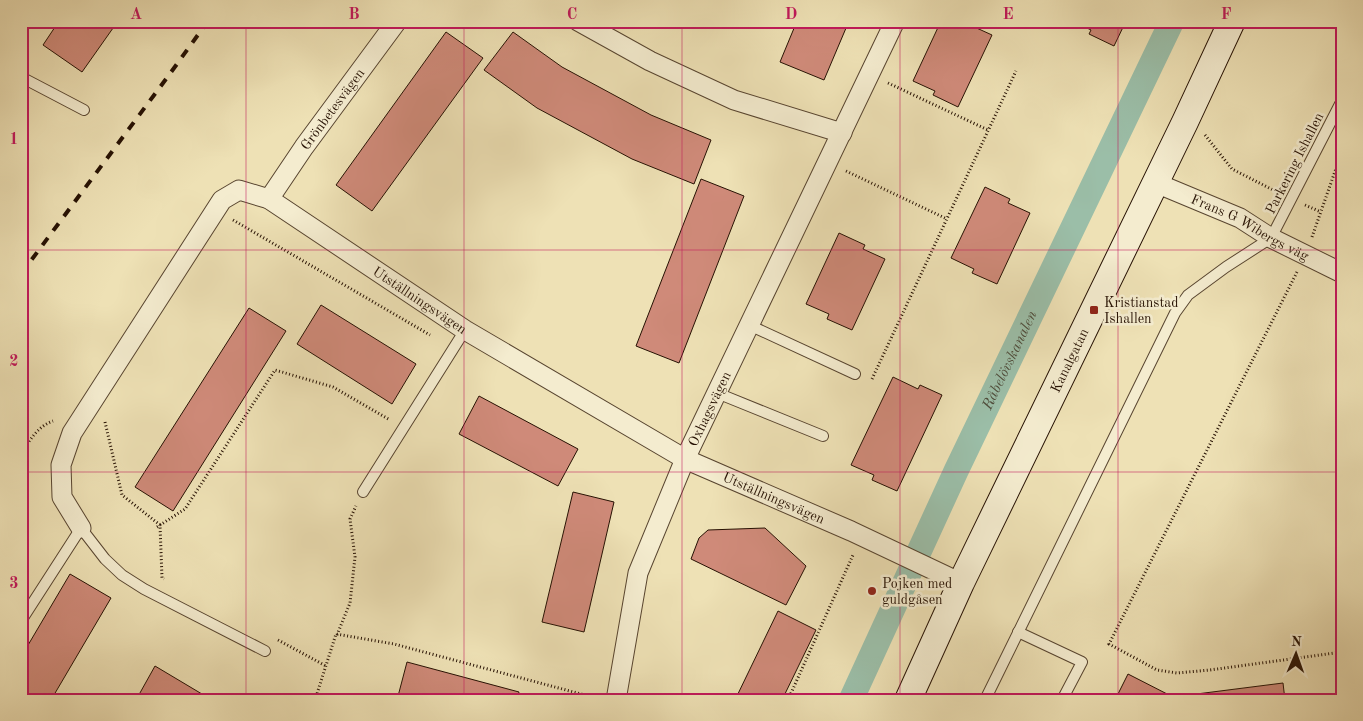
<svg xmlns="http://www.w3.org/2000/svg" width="1363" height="721" font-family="'Old Standard TT',serif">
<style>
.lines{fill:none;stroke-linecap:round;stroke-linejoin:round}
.canal{stroke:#9bbea8;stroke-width:25}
.building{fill:#cf8a79;stroke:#261103}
.lane-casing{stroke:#584530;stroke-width:12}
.street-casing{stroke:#584530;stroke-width:21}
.secondary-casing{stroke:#261103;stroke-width:28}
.path{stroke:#261103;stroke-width:3;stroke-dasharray:1 2.5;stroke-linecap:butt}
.lane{stroke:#f4eccf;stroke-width:10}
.street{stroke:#f4eccf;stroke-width:19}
.secondary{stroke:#f4eccf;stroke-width:26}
.rail{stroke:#261103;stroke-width:4;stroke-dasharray:9 9;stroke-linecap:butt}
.grid{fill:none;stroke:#c2185b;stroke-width:1;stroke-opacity:0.55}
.poi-dot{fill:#8f2418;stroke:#f4eccf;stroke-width:2}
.labels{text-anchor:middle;stroke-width:5;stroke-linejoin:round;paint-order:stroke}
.street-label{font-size:14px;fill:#261103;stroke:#f4eccf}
.poi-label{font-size:14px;fill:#261103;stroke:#f4eccf;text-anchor:start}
.water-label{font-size:15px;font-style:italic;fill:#4f4e3d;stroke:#f4eccf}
.neatline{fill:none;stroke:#c2185b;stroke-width:2}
.grid-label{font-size:16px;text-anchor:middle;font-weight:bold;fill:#c2185b}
</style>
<rect width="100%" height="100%" fill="#eee1b5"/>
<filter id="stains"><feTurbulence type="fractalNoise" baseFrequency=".004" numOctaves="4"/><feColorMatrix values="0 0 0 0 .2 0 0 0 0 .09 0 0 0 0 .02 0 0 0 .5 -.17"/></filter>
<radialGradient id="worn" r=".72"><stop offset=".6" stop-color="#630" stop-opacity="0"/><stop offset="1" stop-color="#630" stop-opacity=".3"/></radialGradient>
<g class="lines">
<path class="canal" id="s1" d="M851 700 956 471 1172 21"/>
</g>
<g class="building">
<path d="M59 21H118L82 72 43 45Z"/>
<path d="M797 21H849L824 80 780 62Z"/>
<path d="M941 21H971L970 25 992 35 958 107 933 95 935 91 913 81Z"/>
<path d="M1073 21H1126L1114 46 1089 34 1091 30Z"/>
<path d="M446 32 483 58 372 211 336 185Z"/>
<path d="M513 32 562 67 651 115 711 140 694 184 632 159 537 108 484 70Z"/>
<path d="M701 179 744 196 679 363 636 346Z"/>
<path d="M985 187 1010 199 1008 203 1030 213 997 284 972 273 974 269 951 258Z"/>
<path d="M839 233 865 245 863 249 885 259 852 330 827 319 829 314 806 304Z"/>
<path d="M321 305 416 364 392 404 297 344Z"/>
<path d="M249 308 286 331 173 511 135 487Z"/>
<path d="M893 377 918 389 920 385 942 395 897 491 872 480 874 475 851 465Z"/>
<path d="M479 396 578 449 558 486 459 434Z"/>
<path d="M573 492 614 502 584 632 542 622Z"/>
<path d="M765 528 806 566 786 605 691 559 699 538 708 530Z"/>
<path d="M70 574 111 598 51 700H21V657Z"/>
<path d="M778 611 816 630 782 700H735Z"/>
<path d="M407 662 519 692 517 700H397Z"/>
<path d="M155 666 212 700H136Z"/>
<path d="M1128 674 1173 697 1283 683 1285 700H1115Z"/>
</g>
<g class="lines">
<defs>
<g id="lane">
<path d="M21 77 84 110"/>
<path d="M749 325 855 374"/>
<path d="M717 393 823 436"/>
<path d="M363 492 465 330"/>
<path d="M21 621 81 528 105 559 122 575 144 589 265 651"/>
<path d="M1018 632 1082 662 1062 700"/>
<path d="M985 700 1175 313 1188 295 1226 267 1271 238 1340 104 1342 102"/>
</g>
<g id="street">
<path d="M578 21 650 61 734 100 842 133"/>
<path id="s2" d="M1156 183 1240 218 1271 238 1342 273"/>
<path id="s3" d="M269 199 304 147 397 21"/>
<path id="s4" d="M81 528 62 497 61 465 72 433 222 200 239 190 269 199 465 330 685 459 851 531 961 583"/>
<path id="s5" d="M616 700 638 573 685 459 895 21"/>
</g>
<g id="secondary">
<path id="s6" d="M908 700 961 583 1185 122 1232 21"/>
</g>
</defs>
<use href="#lane" class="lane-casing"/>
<use href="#street" class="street-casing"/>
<use href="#secondary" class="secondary-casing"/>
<g class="path">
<path d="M888 83 988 130"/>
<path d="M1205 135 1232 169 1277 192"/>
<path d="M846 171 947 219"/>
<path d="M1305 205 1321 212"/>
<path d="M233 220 430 335"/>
<path d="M1312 237 1339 160 1342 156"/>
<path d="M1297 272 1109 644 1157 670 1177 673 1210 670 1342 652"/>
<path d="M872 379 1016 71"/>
<path d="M105 422 122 495 160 525 162 578 164 579"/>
<path d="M21 453C31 439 37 427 53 421"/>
<path d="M157 527 185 509 275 370 333 387 390 420"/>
<path d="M337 635 350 603 355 557 350 519 356 506"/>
<path d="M278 640 326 666"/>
<path d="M315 700 336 634 394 644 596 698"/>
<path d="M788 700 853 555"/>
</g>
<use href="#lane" class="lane"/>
<use href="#street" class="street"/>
<use href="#secondary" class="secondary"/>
<path class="rail" d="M21 274 169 75 208 21"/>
</g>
<path class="grid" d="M246 21V700M464 21V700M682 21V700M900 21V700M1118 21V700M21 250H1342M21 472H1342"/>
<g class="poi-dot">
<rect x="1089" y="305" width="10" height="10" rx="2.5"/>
<circle cx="872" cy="591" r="5"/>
</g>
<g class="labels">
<g class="street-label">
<text dy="5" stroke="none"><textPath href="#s3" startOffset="110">Grönbetesvägen</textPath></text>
<text transform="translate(1294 163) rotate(-63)" y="5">Parkering Ishallen</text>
<text dy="5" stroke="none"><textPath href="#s2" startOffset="104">Frans G Wibergs väg</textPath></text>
<text dy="5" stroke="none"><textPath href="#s4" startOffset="612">Utställningsvägen</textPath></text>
<text dy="5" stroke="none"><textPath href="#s6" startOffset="376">Kanalgatan</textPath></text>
<text dy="5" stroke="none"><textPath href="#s5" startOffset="308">Oxhagsvägen</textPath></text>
<text dy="5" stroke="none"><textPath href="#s4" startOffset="1018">Utställningsvägen</textPath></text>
</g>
<g class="poi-label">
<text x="1104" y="307">Kristianstad<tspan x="1104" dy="16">Ishallen</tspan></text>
<text x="882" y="588">Pojken med<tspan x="882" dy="16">guldgåsen</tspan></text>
</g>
<g class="water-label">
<text dy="5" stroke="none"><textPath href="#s1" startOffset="375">Råbelövskanalen</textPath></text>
</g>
</g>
<rect width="1363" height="721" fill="none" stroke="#eee1b5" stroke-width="55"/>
<g transform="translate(1296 654) rotate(2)" stroke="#f4eccf" stroke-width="4" paint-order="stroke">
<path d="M0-4L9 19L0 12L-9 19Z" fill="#261103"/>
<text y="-8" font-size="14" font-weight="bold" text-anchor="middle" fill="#261103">N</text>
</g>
<rect x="28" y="28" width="1308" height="666" class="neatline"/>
<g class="grid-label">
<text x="136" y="19">A</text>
<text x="354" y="19">B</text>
<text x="572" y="19">C</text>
<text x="791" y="19">D</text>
<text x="1008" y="19">E</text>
<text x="1226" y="19">F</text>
<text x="14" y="144">1</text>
<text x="14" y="366">2</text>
<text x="14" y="588">3</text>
</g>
<rect width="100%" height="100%" filter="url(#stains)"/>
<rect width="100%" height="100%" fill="url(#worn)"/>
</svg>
